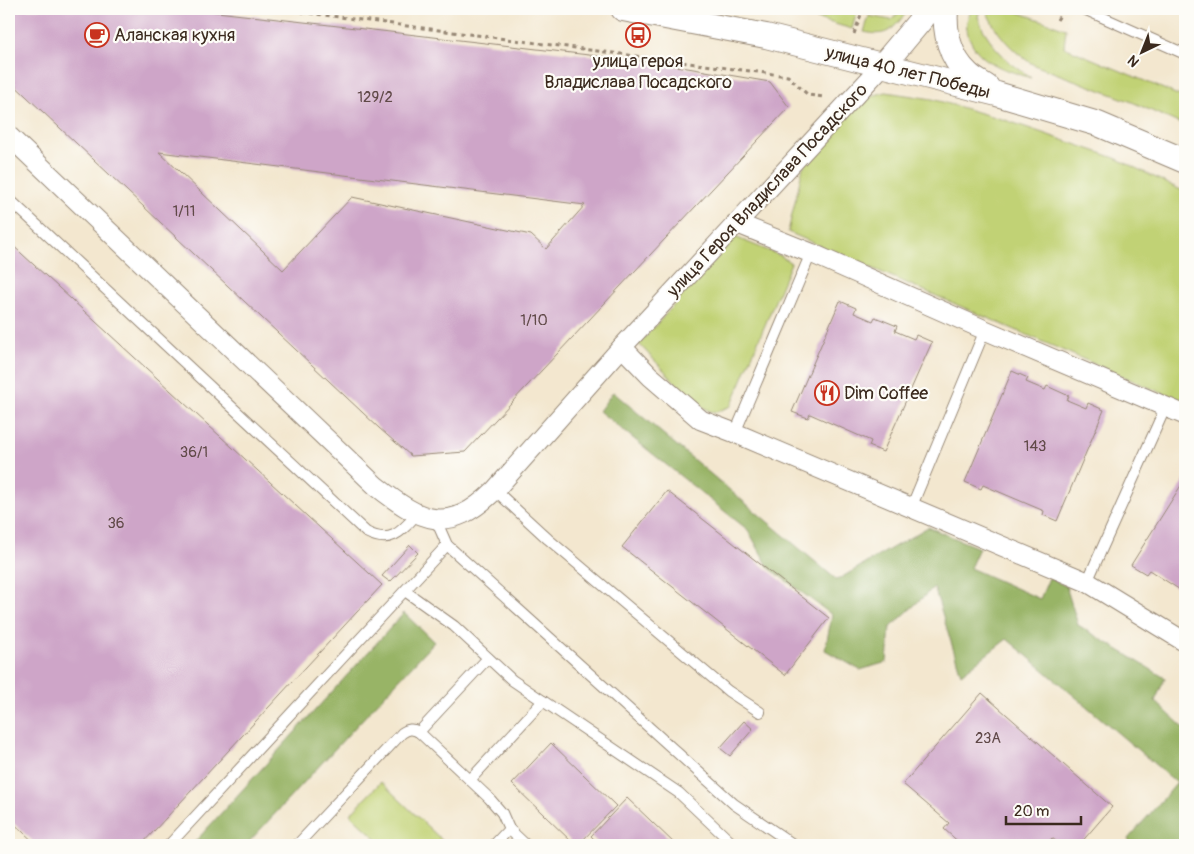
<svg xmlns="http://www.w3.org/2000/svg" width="1194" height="854" font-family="Pangolin,sans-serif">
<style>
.green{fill:#c1d275;stroke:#7e7e4a}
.forest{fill:#98b466;stroke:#6a6f42}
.building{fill:#cea5c8;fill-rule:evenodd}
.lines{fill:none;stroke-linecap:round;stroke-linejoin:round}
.service-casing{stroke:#978876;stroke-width:12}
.minor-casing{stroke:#978876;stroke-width:21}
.tertiary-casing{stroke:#978876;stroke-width:26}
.path{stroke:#978876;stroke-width:3;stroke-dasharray:4 4;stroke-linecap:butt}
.service{stroke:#fff;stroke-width:10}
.minor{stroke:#fff;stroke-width:19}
.tertiary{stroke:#fff;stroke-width:24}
.labels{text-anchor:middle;stroke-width:4.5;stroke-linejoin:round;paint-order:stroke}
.number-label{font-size:15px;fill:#604948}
.poi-label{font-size:18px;fill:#3b2a1e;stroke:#fdfcf7;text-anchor:start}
.street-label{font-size:18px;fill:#3b2a1e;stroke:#fdfcf7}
</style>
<rect width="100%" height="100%" fill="#fdfcf7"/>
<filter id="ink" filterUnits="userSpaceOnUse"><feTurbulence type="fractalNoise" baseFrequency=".02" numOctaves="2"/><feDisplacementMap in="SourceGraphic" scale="10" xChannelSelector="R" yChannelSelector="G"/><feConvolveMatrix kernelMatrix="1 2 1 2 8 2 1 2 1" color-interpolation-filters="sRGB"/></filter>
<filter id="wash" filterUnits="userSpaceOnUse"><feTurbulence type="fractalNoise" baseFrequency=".0096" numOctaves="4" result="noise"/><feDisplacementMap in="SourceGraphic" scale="20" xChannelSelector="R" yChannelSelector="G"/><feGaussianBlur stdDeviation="1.12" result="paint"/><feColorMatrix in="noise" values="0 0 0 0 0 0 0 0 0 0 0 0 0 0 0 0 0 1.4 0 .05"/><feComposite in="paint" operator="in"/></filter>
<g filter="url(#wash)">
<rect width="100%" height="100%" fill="#f3e7cf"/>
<g class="green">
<path d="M784 9H847L857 11 852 29Z"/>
<path d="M903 9H910C893 27 891 38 864 32L869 16 891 20Z"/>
<path d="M973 9H980L978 17 984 31 995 47 1008 61 1031 78C1007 70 979 64 969 37 965 27 966 17 973 9Z"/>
<path d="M990 9H1009L1066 29 1064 47 1185 98V126L1132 102 1034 65C1013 52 996 34 986 10Z"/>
<path d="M886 92 932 99 1008 121 1115 158 1185 192V403L788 232 803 167 864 98Z"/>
<path d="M735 237 781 256 791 263 731 406 713 413 694 402 639 344Z"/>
<path d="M381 782 447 845H383L350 814Z"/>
</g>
<g class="forest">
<path d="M613 392 837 580 928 527 979 548 970 568 1040 599 1049 578 1066 586 1078 625 1165 678 1155 701 1185 729V845H1131L1128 839 1177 783 1007 639 961 674 934 587 890 628 887 662 860 670 825 650 832 615 769 568 748 530 599 411Z"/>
<path d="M404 613 434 642 246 845H192Z"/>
</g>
<g id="blocks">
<g class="building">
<path d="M9 9H191L658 63 770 82 789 107 465 452 411 456 379 428 9 80ZM159 152 585 205 546 249 531 235 352 197 283 270Z"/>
<path d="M9 242 382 585 141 845H37L9 819Z"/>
<path d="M840 301 856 308 854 313 873 321 875 317 897 326 895 331 914 339 916 335 932 342 883 452 869 446 871 441 810 414 808 418 792 412Z"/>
<path d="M1012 371 1028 378 1026 382 1045 390 1047 386 1069 396 1067 400 1086 408 1088 403 1104 410 1057 521 1043 515 1044 511 983 485 981 489 965 482Z"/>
<path d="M1185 479V593L1149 570 1146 574 1131 565Z"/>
<path d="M667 491 829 618 785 675 622 547Z"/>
<path d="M410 545 418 553 390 582 382 576Z"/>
<path d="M982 693 1112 807 1079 845H1061L1052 838 1046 845H962L944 829 949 823 903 784Z"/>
<path d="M744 721 753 729 730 756 720 748Z"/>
<path d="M551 743 616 806 578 845H575L512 784Z"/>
<path d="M627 798 676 845H600L591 836Z"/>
</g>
</g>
</g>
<g filter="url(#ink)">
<use href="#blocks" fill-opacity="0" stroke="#978876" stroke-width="1"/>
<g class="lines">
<defs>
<g id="service">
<path d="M1084 9 1185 54"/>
<path d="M9 199 366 532C391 545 401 532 417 514"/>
<path d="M735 433 811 253"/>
<path d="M495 490 548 539 728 691 760 712"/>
<path d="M911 508 985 330"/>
<path d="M436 520 447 545 734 804 794 845"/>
<path d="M1087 582 1166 406"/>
<path d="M405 591 454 626 512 680 543 701"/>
<path d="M419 732 488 658"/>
<path d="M169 845 447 545"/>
<path d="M297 845 402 733C408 729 412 728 419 732L470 780"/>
<path d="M494 845 509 829"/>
<path d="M526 845 509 829 502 813 489 798 470 780 543 701 679 793 734 845"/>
</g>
<g id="minor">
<path d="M9 136 376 486C422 522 448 536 495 490L622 347 883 65"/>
<path d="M736 223 811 253 985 330 1185 415"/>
<path d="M622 347 650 376 701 420 735 433 1087 582 1185 642"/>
</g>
<g id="tertiary">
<path d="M623 9 766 36 997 94 1098 124 1185 161"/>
<path d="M946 9C944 32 950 58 968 74 973 79 981 83 987 87"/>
<path d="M883 65 930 9"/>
</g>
</defs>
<use href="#service" class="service-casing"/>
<use href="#minor" class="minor-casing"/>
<use href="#tertiary" class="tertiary-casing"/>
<g class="path">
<path d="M278 9 788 76 808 95 824 97"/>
<path d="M1057 20 1064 9"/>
<path d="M854 34 863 9"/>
</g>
<use href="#service" class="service"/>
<use href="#minor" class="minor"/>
<use href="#tertiary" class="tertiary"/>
</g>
</g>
<defs>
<symbol id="cafe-ring" viewBox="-11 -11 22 22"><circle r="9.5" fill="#fdfcf7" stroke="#c8321e" stroke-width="1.5"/><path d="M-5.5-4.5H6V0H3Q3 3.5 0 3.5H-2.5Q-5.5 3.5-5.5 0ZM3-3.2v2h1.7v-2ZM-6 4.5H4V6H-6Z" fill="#c8321e"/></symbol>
<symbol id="bus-ring" viewBox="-11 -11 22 22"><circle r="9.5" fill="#fdfcf7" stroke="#c8321e" stroke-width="1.5"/><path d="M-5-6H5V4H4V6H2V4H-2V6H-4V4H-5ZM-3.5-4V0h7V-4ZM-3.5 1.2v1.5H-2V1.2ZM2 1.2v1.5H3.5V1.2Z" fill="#c8321e"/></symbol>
<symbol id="restaurant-ring" viewBox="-11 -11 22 22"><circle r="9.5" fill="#fdfcf7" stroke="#c8321e" stroke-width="1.5"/><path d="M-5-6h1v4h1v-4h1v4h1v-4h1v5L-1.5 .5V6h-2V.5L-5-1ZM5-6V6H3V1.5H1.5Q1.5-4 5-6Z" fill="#c8321e"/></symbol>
</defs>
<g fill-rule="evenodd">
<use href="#cafe-ring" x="83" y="21" width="28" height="28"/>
<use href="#bus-ring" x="624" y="21" width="28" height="28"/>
<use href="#restaurant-ring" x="813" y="379" width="28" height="28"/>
</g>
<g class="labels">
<g class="number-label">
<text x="375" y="102">129/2</text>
<text x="184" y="216">1/11</text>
<text x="534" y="325">1/10</text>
<text x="1035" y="451">143</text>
<text x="194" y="457">36/1</text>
<text x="116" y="528">36</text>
<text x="988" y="743">23А</text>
</g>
<g class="poi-label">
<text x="114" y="41">Аланская кухня</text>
<text x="638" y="67" text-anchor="middle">улица героя<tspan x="638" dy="21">Владислава Посадского</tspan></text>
<text x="844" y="399">Dim Coffee</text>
</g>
<g class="street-label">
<text transform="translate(908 72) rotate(14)" y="6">улица 40 лет Победы</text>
<text transform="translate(767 190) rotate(-47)" y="6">улица Героя Владислава Посадского</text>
</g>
</g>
<rect width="1194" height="854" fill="none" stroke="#fdfcf7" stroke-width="30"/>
<g transform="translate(1142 52) rotate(223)" stroke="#fdfcf7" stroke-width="4" paint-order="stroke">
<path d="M0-4L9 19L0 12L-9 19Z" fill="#3b2a1e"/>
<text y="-8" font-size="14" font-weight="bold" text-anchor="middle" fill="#3b2a1e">N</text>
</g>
<path d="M1006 816v8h75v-8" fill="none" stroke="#3b2a1e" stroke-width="2.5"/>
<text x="1014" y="816" font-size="15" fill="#3b2a1e" stroke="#fdfcf7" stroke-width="4" paint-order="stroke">20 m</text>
</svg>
